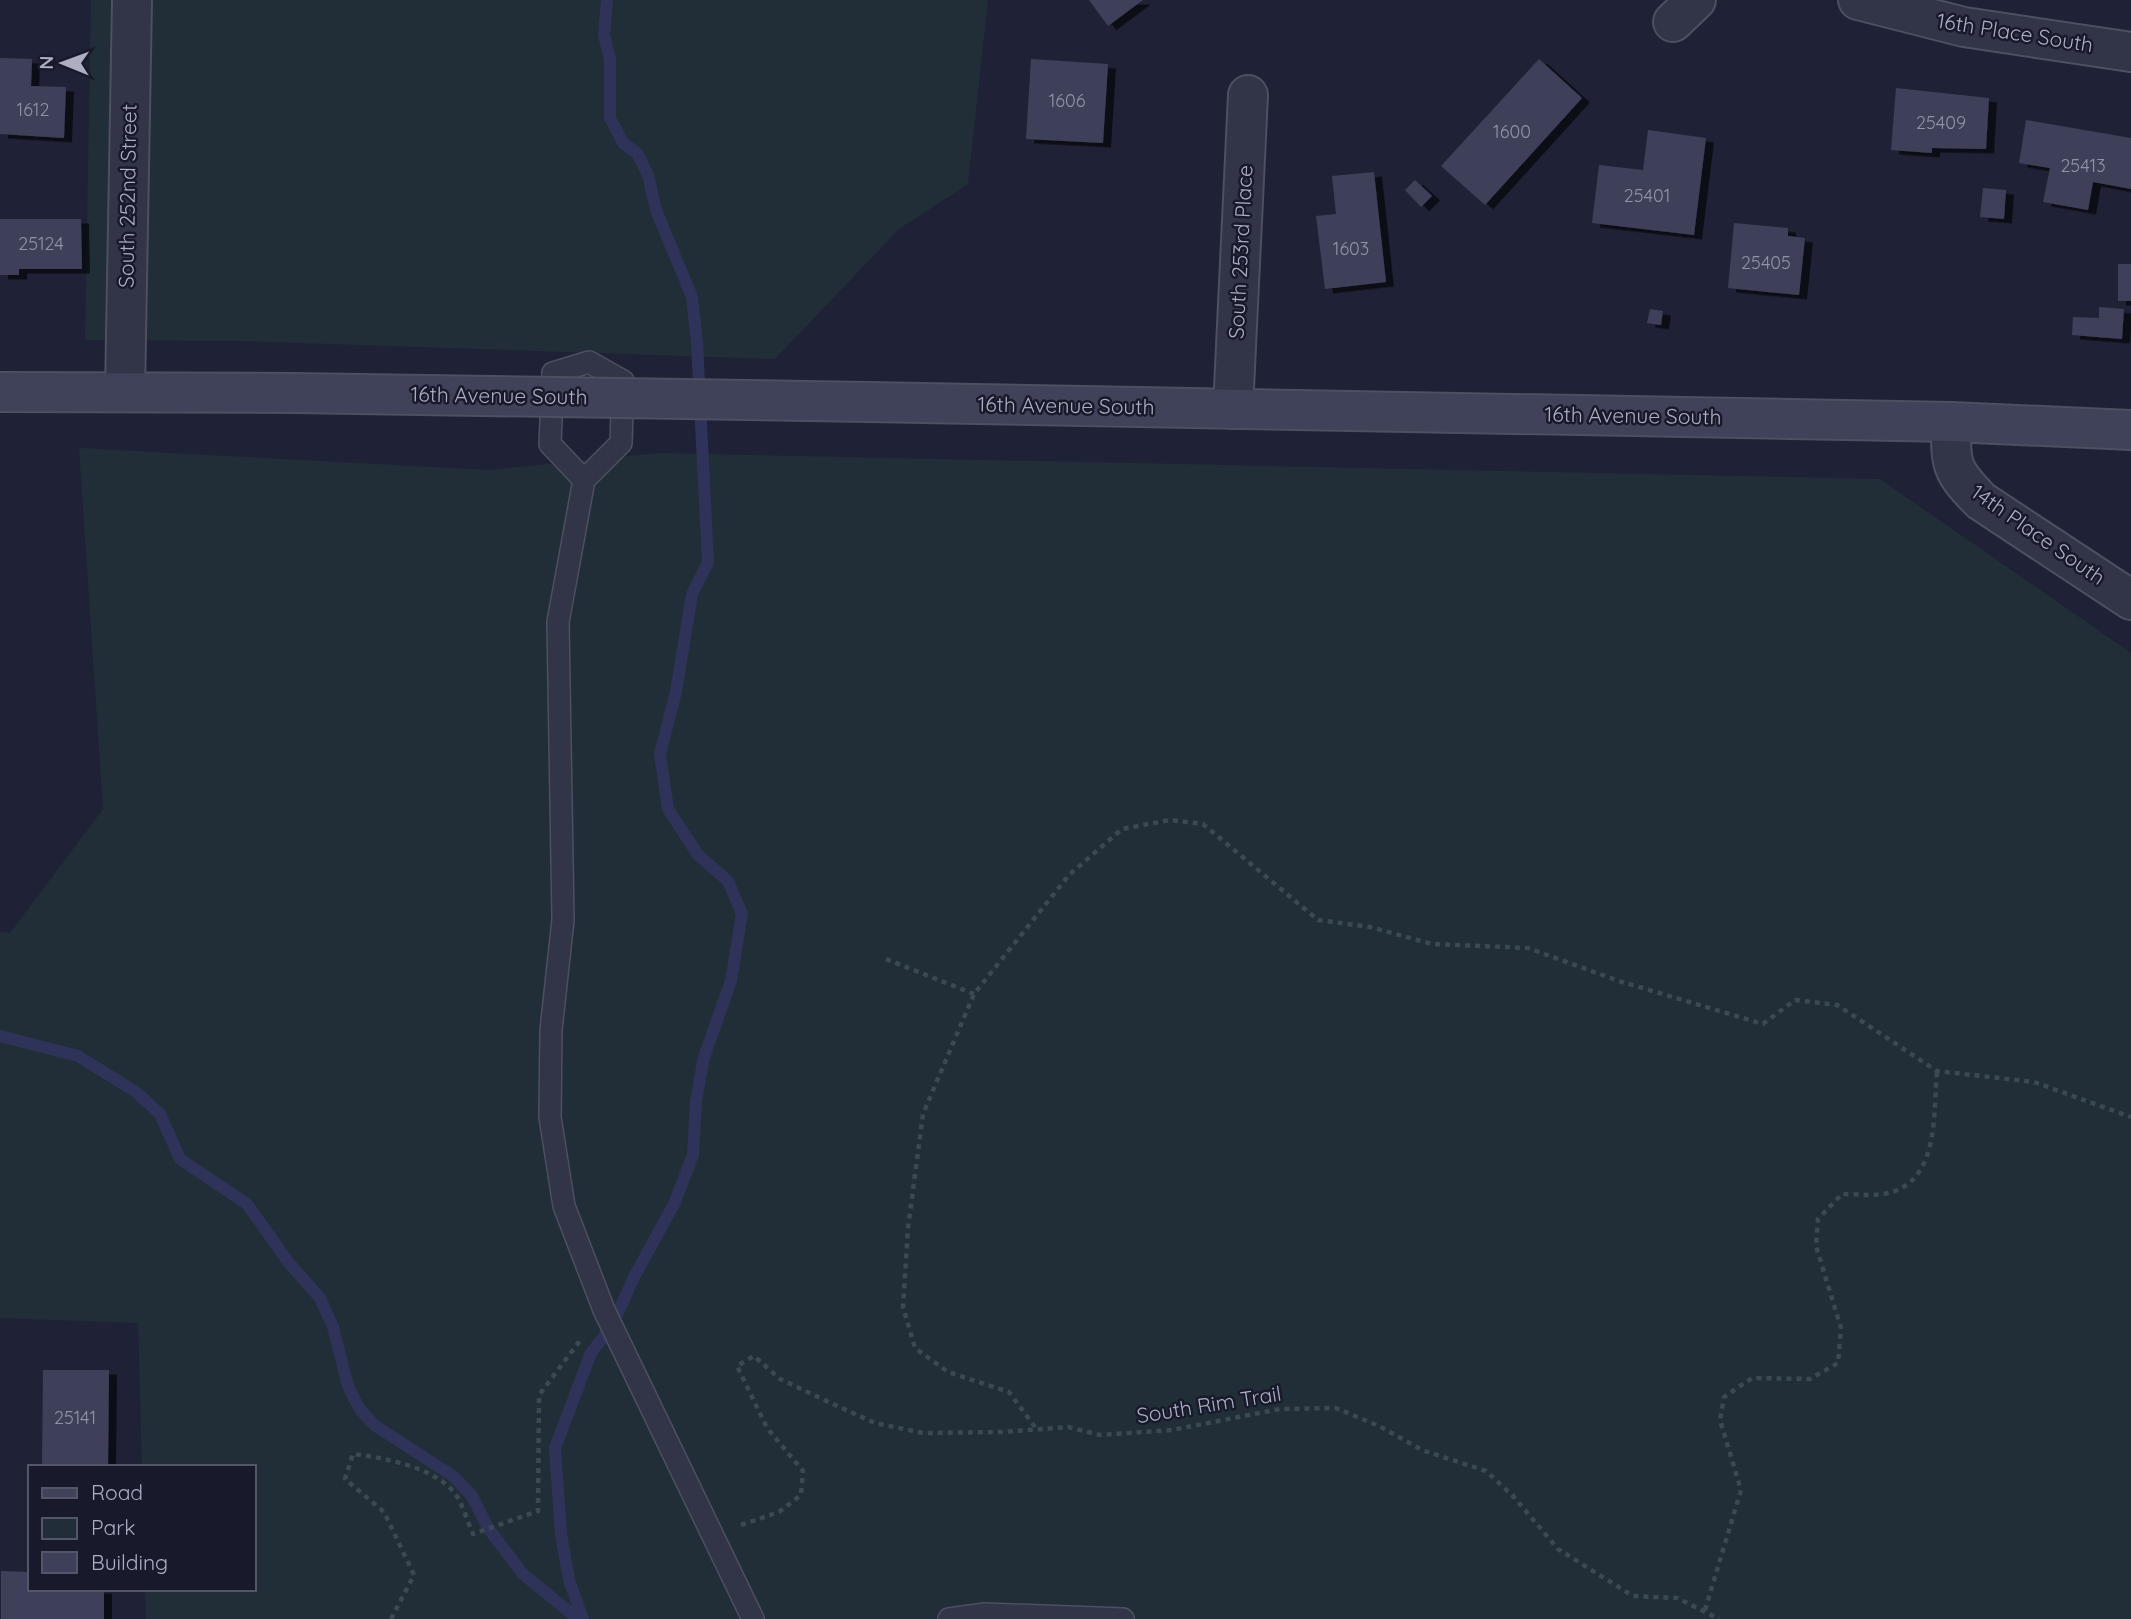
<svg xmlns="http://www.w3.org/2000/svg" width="2131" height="1619" font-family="Quicksand,sans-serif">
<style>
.green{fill:#212e37}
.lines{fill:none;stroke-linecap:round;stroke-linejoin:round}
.stream{stroke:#2f3359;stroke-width:12}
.building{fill:#3d4058;filter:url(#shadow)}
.service-casing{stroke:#4d4f62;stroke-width:24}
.minor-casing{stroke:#4d4f62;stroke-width:42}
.secondary-casing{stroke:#4d4f62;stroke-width:42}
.path{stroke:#3b4952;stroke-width:4.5;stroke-dasharray:5 5;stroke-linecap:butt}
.service{stroke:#323447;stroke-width:21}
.minor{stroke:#323447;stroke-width:38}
.secondary{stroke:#40425a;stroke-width:38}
.secondary-bridge-casing{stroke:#4d4f62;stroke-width:42;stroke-linecap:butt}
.secondary-bridge{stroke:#40425a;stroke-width:38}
.labels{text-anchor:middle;stroke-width:5;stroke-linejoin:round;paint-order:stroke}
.number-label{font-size:18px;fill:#9092a9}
.street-label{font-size:21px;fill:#acaec4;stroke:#181a2b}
</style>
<defs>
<filter id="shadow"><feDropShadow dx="8" dy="4.5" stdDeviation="0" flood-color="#0009"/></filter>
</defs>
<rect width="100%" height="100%" fill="#1f2236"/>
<g class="green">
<path d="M91 0H988L968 184 899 229 775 359 241 341 85 340Z"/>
<path d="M79 448 489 470 659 453 1880 479 2131 653V1619H146L145 1589H254V1467H142L138 1323 0 1318V932L10 933 103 809Z"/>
</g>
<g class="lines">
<g class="stream">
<path d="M0 1036 78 1056 136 1092 160 1114 180 1159 247 1204 289 1263 320 1298 333 1327 348 1386 359 1408 374 1425 453 1476 472 1496 488 1528 523 1574 578 1619"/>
<path d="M583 1619 569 1580 561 1534 555 1448 591 1353 612 1326 634 1277 674 1204 693 1155 696 1101 704 1057 731 981 742 914 728 881 698 855 668 809 660 754 676 692 692 594 708 562 697 343 692 297 656 210 648 175 637 153 623 143 610 118V59L604 35 607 0"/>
</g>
</g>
<g class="building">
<path d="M1089 0H1143L1108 26Z"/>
<path d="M0 58 32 59 31 86 66 87 64 138 0 134Z"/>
<path d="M1031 59 1108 64 1103 143 1026 139Z"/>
<path d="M1539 59 1582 98 1485 205 1441 166Z"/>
<path d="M1896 88 1989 98 1986 149 1932 148V153L1891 150Z"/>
<path d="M2026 120 2131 138V189L2093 182 2088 210 2043 202 2050 168 2019 163Z"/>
<path d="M1648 130 1706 138 1694 235 1592 223 1599 165 1643 170Z"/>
<path d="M1374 172 1386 282 1325 289 1316 216 1336 214 1332 176Z"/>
<path d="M1415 180 1432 196 1421 207 1405 190Z"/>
<path d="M1983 188 2006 190 2004 219 1980 217Z"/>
<path d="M0 219H81L82 269H19V275H0Z"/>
<path d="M1734 223 1788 228V236L1805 238 1799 295 1728 288Z"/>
<rect x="2118" y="264" width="13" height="37"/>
<path d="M2099 307 2124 309 2122 339 2072 335 2073 317 2099 318Z"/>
<path d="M1650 309 1663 311 1661 325 1647 323Z"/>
<path d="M43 1370H109L108 1467H42Z"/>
<path d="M1 1571 30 1572V1589H104V1619H1Z"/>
</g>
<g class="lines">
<defs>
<g id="service">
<path d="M584 480 550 444 553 373 589 362 623 381 621 443 584 480 558 622 563 920 551 1030 550 1117 564 1206 604 1310 753 1619"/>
<path d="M949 1619 985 1614 1123 1619"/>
</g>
<g id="minor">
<path d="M1858 0 1964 27 2131 52"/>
<path d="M1673 22 1696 0"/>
<path d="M125 392 132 0"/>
<path d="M1233 409 1248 95"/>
<path d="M1951 422C1951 466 1950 469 1981 501L2131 600"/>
</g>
<g id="secondary">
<path d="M0 392 295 393"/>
<path d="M868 402 1951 422 2131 430"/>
</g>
</defs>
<use href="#service" class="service-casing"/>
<use href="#minor" class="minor-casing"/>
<use href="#secondary" class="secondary-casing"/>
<g class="path">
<path d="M886 959 974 994"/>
<path d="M1035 1427 1009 1392 948 1372 915 1348 903 1307 908 1228 923 1114 974 994 1069 875 1122 829 1170 820 1203 824 1318 920 1370 927 1432 944 1528 948 1619 981 1763 1024 1795 1000 1837 1005 1937 1071 2034 1082 2131 1117"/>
<path d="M741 1525 779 1512 801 1495 803 1471 767 1428 737 1366 754 1356 780 1379 833 1404 875 1423 923 1433 1002 1432 1068 1427 1100 1435 1172 1430 1280 1409 1336 1408 1379 1426 1422 1450 1486 1471 1513 1496 1558 1549 1633 1596 1677 1598 1719 1619"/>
<path d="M1705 1610 1741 1490 1720 1420 1724 1397 1752 1378 1810 1379 1838 1363 1841 1328 1816 1246 1818 1219 1842 1194C1857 1194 1878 1197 1892 1192 1940 1177 1933 1111 1937 1071"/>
<path d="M391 1619 414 1575 384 1512 345 1479 353 1454C386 1458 440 1468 458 1498 464 1509 468 1523 473 1534L538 1511 539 1395 582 1338"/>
</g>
<use href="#service" class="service"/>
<use href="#minor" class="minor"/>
<use href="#secondary" class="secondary"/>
<defs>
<path id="secondary-bridge" d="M295 393 868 402"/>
</defs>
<use href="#secondary-bridge" class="secondary-bridge-casing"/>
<use href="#secondary-bridge" class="secondary-bridge"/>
</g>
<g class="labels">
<g class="number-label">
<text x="1067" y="107">1606</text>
<text x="33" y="116">1612</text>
<text x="1941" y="129">25409</text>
<text x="1512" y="138">1600</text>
<text x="2083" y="172">25413</text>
<text x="1647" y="202">25401</text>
<text x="41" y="250">25124</text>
<text x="1351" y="255">1603</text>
<text x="1766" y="269">25405</text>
<text x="75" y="1424">25141</text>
</g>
<g class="street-label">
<text transform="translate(2015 33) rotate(9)" y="7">16th Place South</text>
<text transform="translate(128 196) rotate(-89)" y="7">South 252nd Street</text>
<text transform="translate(1241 252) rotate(-87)" y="7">South 253rd Place</text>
<text transform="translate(499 396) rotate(1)" y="7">16th Avenue South</text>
<text transform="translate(1066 406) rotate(1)" y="7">16th Avenue South</text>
<text transform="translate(1633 416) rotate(1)" y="7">16th Avenue South</text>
<text transform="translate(2038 535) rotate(35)" y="7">14th Place South</text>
<text transform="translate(1209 1405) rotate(-9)" y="7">South Rim Trail</text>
</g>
</g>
<rect x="28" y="1465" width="228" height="126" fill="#181a2b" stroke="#535568" stroke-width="2"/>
<rect x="42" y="1488" width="35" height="10" fill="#40425a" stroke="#535568" stroke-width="2"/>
<text x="91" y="1500" font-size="21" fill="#acaec4">Road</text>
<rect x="42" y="1518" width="35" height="21" fill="#212e37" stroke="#535568" stroke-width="2"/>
<text x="91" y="1535" font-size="21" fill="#acaec4">Park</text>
<rect x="42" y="1552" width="35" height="21" fill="#3d4058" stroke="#535568" stroke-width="2"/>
<text x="91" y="1570" font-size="21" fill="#acaec4">Building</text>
<g transform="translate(63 63) rotate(271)" stroke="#181a2b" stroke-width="5" paint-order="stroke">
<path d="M0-5L12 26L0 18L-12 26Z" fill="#acaec4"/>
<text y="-10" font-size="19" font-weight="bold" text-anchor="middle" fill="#acaec4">N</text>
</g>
</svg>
